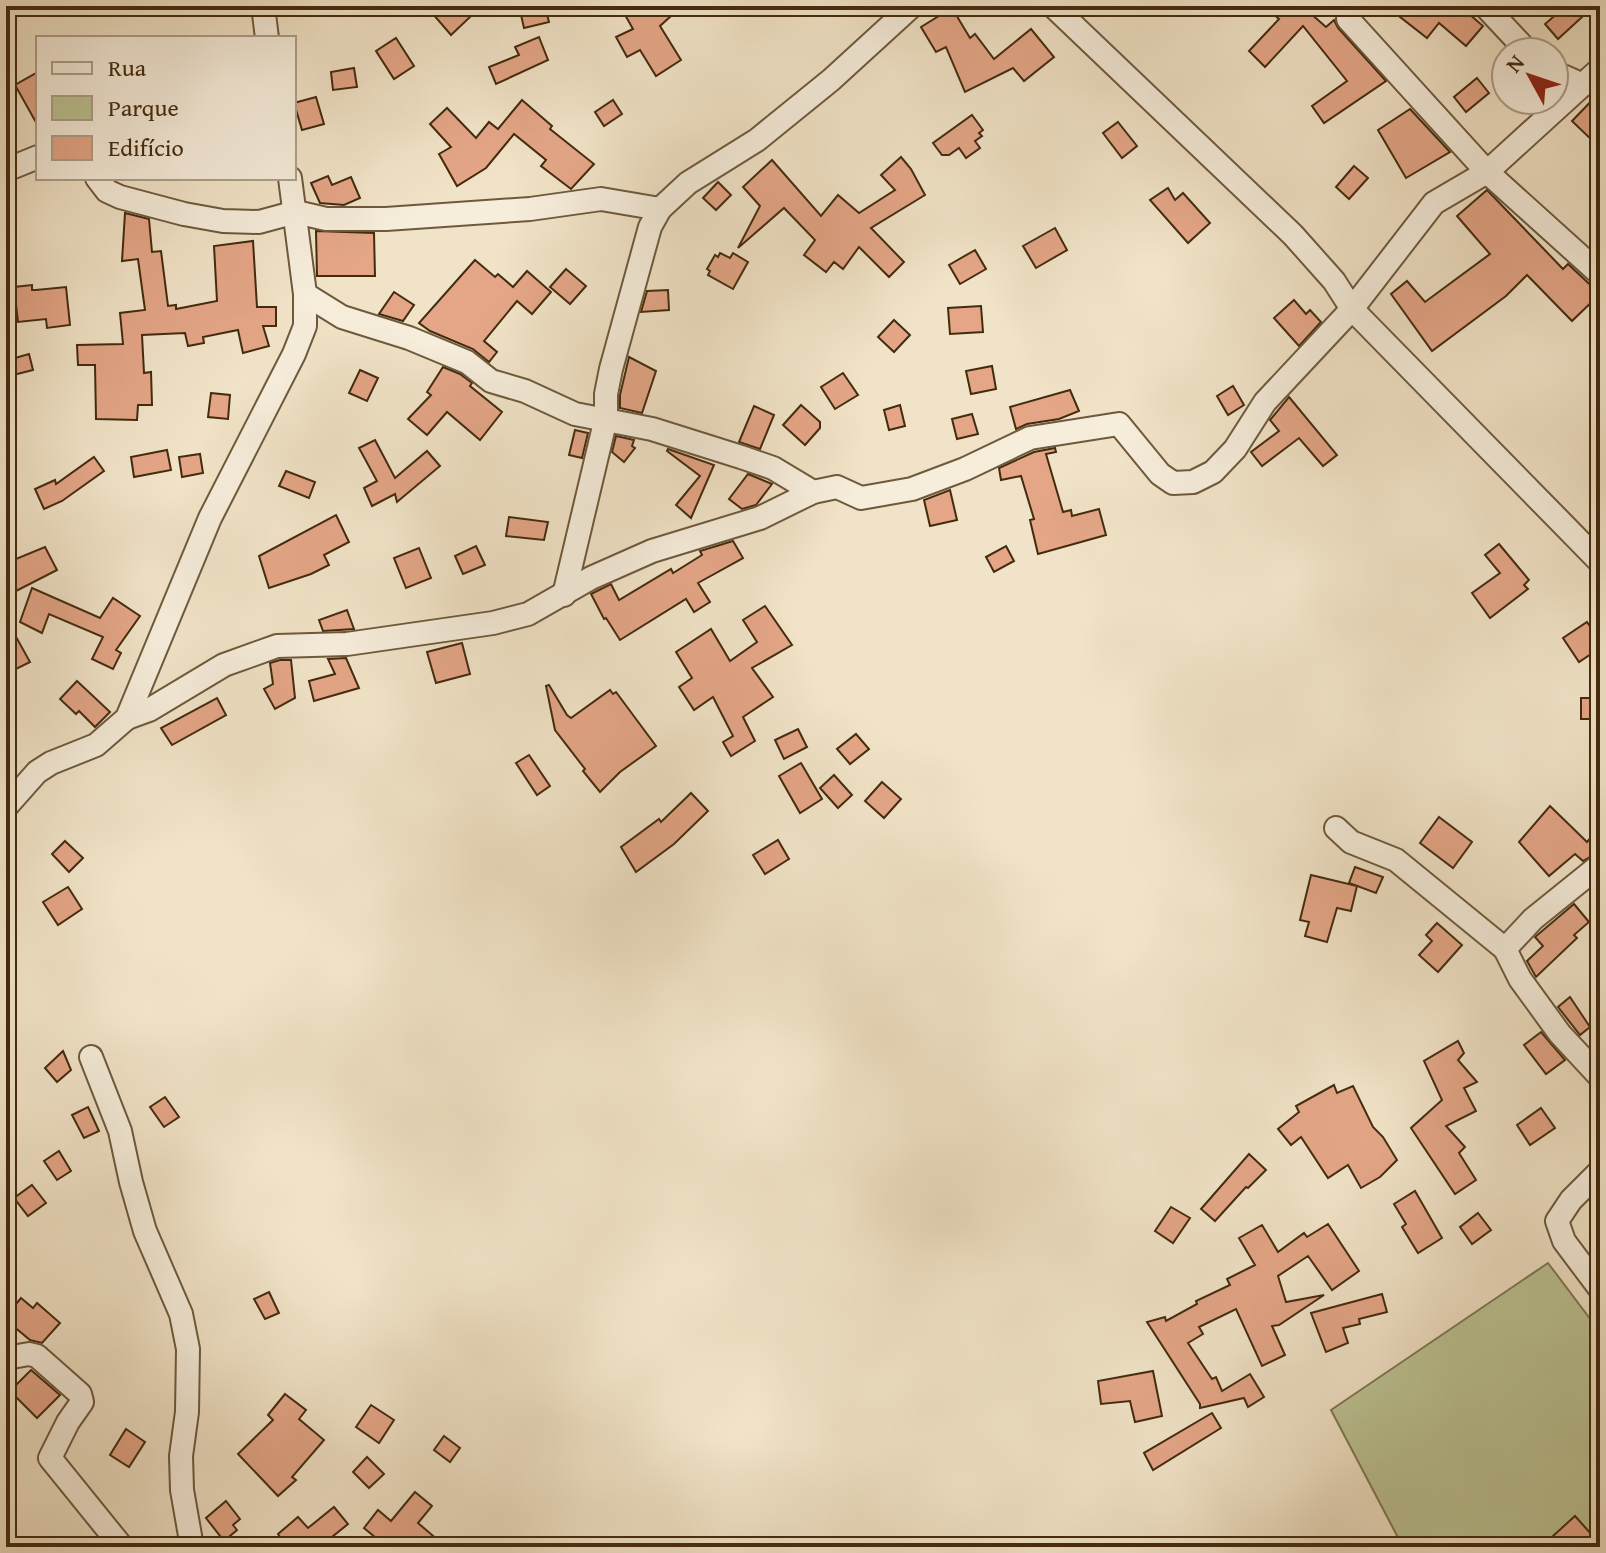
<svg xmlns="http://www.w3.org/2000/svg" width="1606" height="1553" font-family="'Gentium Book Plus',serif">
<style>
.green{fill:#bcc394;stroke:#807751;stroke-width:2}
.building{fill:#e4a687;stroke:#432b0e;stroke-width:2}
.lines{fill:none;stroke-linecap:round;stroke-linejoin:round}
.minor-casing{stroke:#6e593c;stroke-width:26}
.minor{stroke:#f6eddb;stroke-width:22}
</style>
<rect width="100%" height="100%" fill="#f1e3c7"/>
<filter id="stains"><feTurbulence type="fractalNoise" baseFrequency=".0025" numOctaves="4"/><feColorMatrix values="0 0 0 0 .2 0 0 0 0 .09 0 0 0 0 .02 0 0 0 .5 -.17"/></filter>
<radialGradient id="worn" r=".72"><stop offset=".6" stop-color="#630" stop-opacity="0"/><stop offset="1" stop-color="#630" stop-opacity=".3"/></radialGradient>
<path class="green" d="M1548 1263 1600 1332V1547H1403L1331 1410Z"/>
<g class="building">
<path d="M426 6H460L470 17 451 35Z"/>
<path d="M519 6H545L549 22 524 28Z"/>
<path d="M620 6H682L660 26 681 60 656 76 640 50 627 57 616 37 633 29Z"/>
<path d="M1264 6H1302L1326 27 1334 20 1338 28 1386 81 1324 123 1312 106 1347 81 1303 26 1265 67 1249 51 1279 19Z"/>
<path d="M1386 6H1452L1450 8 1456 13 1461 7 1483 26 1466 46 1439 23 1427 38Z"/>
<path d="M1566 6H1594L1558 39 1545 24Z"/>
<path d="M952 8 970 38 975 34 994 59 1031 29 1054 57 1024 81 1013 68 965 92 946 47 936 52 921 27Z"/>
<path d="M539 37 548 60 496 84 489 67 519 55 515 47Z"/>
<path d="M396 38 414 66 394 79 376 51Z"/>
<path d="M354 68 357 87 333 90 331 72Z"/>
<path d="M38 72V126L15 85Z"/>
<path d="M1477 78 1489 93 1466 112 1454 97Z"/>
<path d="M1600 92V148L1572 121Z"/>
<path d="M316 97 324 124 302 130 294 103Z"/>
<path d="M522 100 552 126 550 129 594 164 571 189 541 166 546 160 514 134 486 168 457 186 439 154 451 147 430 124 447 108 476 138 489 122 498 129Z"/>
<path d="M613 100 622 114 604 126 595 112Z"/>
<path d="M1410 109 1450 152 1406 178 1378 130Z"/>
<path d="M972 115 983 130 979 133 982 136 975 141 980 148 966 158 959 148 949 155H942L933 143Z"/>
<path d="M1118 122 1137 146 1122 158 1103 133Z"/>
<path d="M901 157 911 169 925 195 871 228 904 262 889 277 859 247 843 269 834 262 826 272 804 255 815 240 784 208 738 248 760 206 743 187 772 160 821 216 838 195 859 213 895 190 881 175Z"/>
<path d="M1354 166 1368 178 1349 199 1336 187Z"/>
<path d="M328 176 332 185 351 177 360 198 344 205 320 203 311 183Z"/>
<path d="M718 182 731 195 716 210 703 198Z"/>
<path d="M1168 188 1175 200 1183 193 1210 223 1188 243 1150 200Z"/>
<path d="M1487 190 1563 269 1568 264 1600 294 1572 321 1527 275 1506 296 1432 351 1391 294 1407 281 1425 302 1490 254 1457 216Z"/>
<path d="M125 213 149 219 152 252 161 251 168 306 176 305V309L217 301 214 246 253 241 257 307H276V326H263L269 346 243 353 238 330 203 337 204 343 188 346 185 333 142 335 144 373 151 372 152 405H138L137 420 96 419 95 365H78L77 345 123 344 120 313 145 310 138 259 122 261Z"/>
<path d="M1055 228 1067 250 1036 268 1023 246Z"/>
<path d="M316 231 374 233 375 276H317Z"/>
<path d="M975 250 986 269 960 284 949 265Z"/>
<path d="M720 253 730 258 733 253 748 262 733 289 708 275 710 271 707 269 715 255 718 257Z"/>
<path d="M475 260 495 277 498 274 513 287 527 271 551 292 532 314 517 301 484 341 497 352 489 362 473 349 430 331 419 323Z"/>
<path d="M566 269 586 286 570 304 550 287Z"/>
<path d="M32 285V290H36L66 287 70 325 47 328 46 319 18 322 14 287Z"/>
<path d="M668 290 669 310 641 312 647 291Z"/>
<path d="M394 292 414 305 403 321 379 314Z"/>
<path d="M1294 300 1306 314 1310 310 1321 322 1299 346 1274 318Z"/>
<path d="M981 306 983 332 950 334 948 308Z"/>
<path d="M894 320 910 335 894 352 878 337Z"/>
<path d="M29 354 33 370 13 375 8 360Z"/>
<path d="M629 357 656 371 642 413 620 408V395Z"/>
<path d="M992 366 996 389 971 394 966 371Z"/>
<path d="M443 367 460 374 472 383 470 386 502 412 480 440 447 412 427 435 408 419 431 395 427 392Z"/>
<path d="M360 370 378 378 367 401 349 393Z"/>
<path d="M843 373 858 395 835 409 821 387Z"/>
<path d="M1233 386 1244 405 1228 415 1217 396Z"/>
<path d="M1070 390 1079 411 1059 419 1027 424 1016 429 1010 407Z"/>
<path d="M211 393 230 395 228 419 208 417Z"/>
<path d="M1289 397 1337 455 1323 466 1299 438 1262 466 1251 452 1279 431 1270 420Z"/>
<path d="M801 405 820 422V428L805 445 783 425Z"/>
<path d="M900 405 905 426 889 430 884 410Z"/>
<path d="M754 406 774 415 760 449 739 442Z"/>
<path d="M972 414 978 434 957 439 952 419Z"/>
<path d="M575 430 588 433 582 458 569 455Z"/>
<path d="M616 436 634 440 632 446 635 448 624 462 612 452Z"/>
<path d="M375 440 395 478 427 451 440 466 397 502 395 494 372 506 364 488 377 481 359 448Z"/>
<path d="M1055 448 1056 452 1046 454 1063 512 1071 510 1072 516 1099 509 1106 535 1038 554 1030 520 1034 519 1021 476 1001 480 999 468 1034 452Z"/>
<path d="M668 449 714 465 691 518 676 505 700 476 667 451Z"/>
<path d="M167 450 171 470 134 477 131 457Z"/>
<path d="M200 454 203 473 182 477 179 457Z"/>
<path d="M94 457 104 471 62 501 44 509 35 489 55 480 56 484Z"/>
<path d="M286 471 315 482 309 498 279 486Z"/>
<path d="M748 474 772 484 756 505 742 509 729 499Z"/>
<path d="M950 490 957 520 930 526 924 500Z"/>
<path d="M336 515 349 542 324 555 329 565 311 574 269 588 259 556Z"/>
<path d="M509 517 548 522 544 540 506 536Z"/>
<path d="M733 541 743 558 698 583 710 602 694 612 686 599 620 640 606 618 604 619 591 594 611 584 619 600 671 569 673 573 702 555 700 551Z"/>
<path d="M1499 544 1529 580 1524 585 1528 589 1490 618 1472 593 1500 573 1485 555Z"/>
<path d="M476 546 485 565 463 574 455 556Z"/>
<path d="M1006 546 1014 561 994 572 986 557Z"/>
<path d="M45 547 57 570 16 591 6 563Z"/>
<path d="M419 548 431 578 406 588 394 558Z"/>
<path d="M32 588 100 618 113 598 140 616 116 650 121 653 113 669 92 659 103 637 49 614 42 633 20 622Z"/>
<path d="M765 606 792 645 752 668 773 697 743 717 755 741 731 756 723 742 733 736 713 697 694 710 679 687 692 678 676 652 711 629 730 661 757 642 743 620Z"/>
<path d="M347 610 354 629 323 631 319 620Z"/>
<path d="M1587 622 1600 641V648L1579 662 1563 638Z"/>
<path d="M15 635 30 662 6 674V661Z"/>
<path d="M462 643 470 674 436 683 427 652Z"/>
<path d="M346 658 359 688 314 701 309 681 335 674 328 659Z"/>
<path d="M280 660H291L295 698 275 709 264 689 273 684 270 663Z"/>
<path d="M77 681 110 712 95 727 79 711 76 714 60 699Z"/>
<path d="M549 685 567 715 571 718 610 690 613 694 616 692 656 746 620 772 600 792 583 771 585 769 555 730 546 686Z"/>
<path d="M217 698 226 715 172 745 161 728Z"/>
<rect x="1581" y="698" width="17" height="21"/>
<path d="M798 729 807 747 784 759 775 740Z"/>
<path d="M856 734 869 749 850 764 837 749Z"/>
<path d="M529 755 550 786 537 795 516 763Z"/>
<path d="M801 763 822 799 800 813 779 776Z"/>
<path d="M834 775 852 795 838 808 820 788Z"/>
<path d="M882 782 901 799 884 818 865 801Z"/>
<path d="M691 793 708 811 674 844 636 872 621 847 659 819 661 822Z"/>
<path d="M1550 806 1587 842 1600 827V851L1583 861 1575 854 1549 876 1519 842Z"/>
<path d="M1439 817 1472 842 1453 868 1420 843Z"/>
<path d="M778 840 789 859 765 874 753 855Z"/>
<path d="M65 841 83 858 69 872 52 854Z"/>
<path d="M1355 867 1383 877 1376 893 1349 883Z"/>
<path d="M1311 875 1357 886 1351 911 1337 908 1327 942 1305 936 1309 922 1300 920Z"/>
<path d="M68 887 82 909 58 925 43 902Z"/>
<path d="M1574 904 1589 922 1574 935 1577 938 1536 977 1527 961 1543 946 1535 937Z"/>
<path d="M1437 923 1462 945 1438 972 1419 955 1432 941 1426 935Z"/>
<path d="M1570 997 1590 1027 1580 1035 1558 1007Z"/>
<path d="M1541 1032 1565 1060 1546 1074 1524 1045Z"/>
<path d="M1458 1041 1464 1053 1458 1060 1477 1082 1464 1088 1476 1111 1446 1126 1465 1147 1459 1153 1476 1180 1455 1194 1411 1128 1442 1100 1424 1061Z"/>
<path d="M63 1051 71 1070 57 1082 45 1068Z"/>
<path d="M1334 1085 1337 1093 1353 1086 1373 1127 1383 1137 1397 1160 1380 1177 1361 1188 1348 1165 1328 1178 1301 1137 1291 1145 1278 1129 1299 1112 1296 1106Z"/>
<path d="M165 1097 179 1117 164 1127 150 1107Z"/>
<path d="M88 1107 99 1131 84 1138 72 1115Z"/>
<path d="M1541 1108 1555 1128 1530 1145 1517 1125Z"/>
<path d="M59 1151 71 1171 57 1180 44 1161Z"/>
<path d="M1249 1154 1266 1170 1248 1188 1246 1187 1215 1221 1201 1209Z"/>
<path d="M32 1185 46 1203 28 1216 14 1198Z"/>
<path d="M1415 1191 1442 1238 1418 1253 1402 1227 1406 1224 1394 1204Z"/>
<path d="M1171 1207 1190 1218 1173 1243 1155 1231Z"/>
<path d="M1478 1213 1491 1230 1472 1244 1460 1227Z"/>
<path d="M1328 1224 1359 1271 1332 1290 1308 1256 1278 1276 1286 1302 1324 1295 1279 1325 1272 1326 1285 1355 1262 1366 1236 1309 1199 1327 1203 1334 1188 1343 1212 1379 1216 1377 1222 1391 1250 1374 1264 1397 1248 1407 1244 1398 1200 1408V1404L1147 1322 1165 1317 1166 1321 1197 1304 1196 1301 1230 1285 1227 1279 1255 1265 1239 1238 1262 1225 1278 1252 1304 1233 1307 1237Z"/>
<path d="M269 1292 279 1313 265 1319 254 1299Z"/>
<path d="M1382 1294 1387 1312 1359 1319 1360 1324 1343 1328 1348 1343 1326 1352 1311 1313Z"/>
<path d="M21 1298 33 1308 37 1303 60 1323 42 1343 30 1340 6 1320V1316Z"/>
<path d="M31 1370 60 1395 37 1418 10 1391Z"/>
<path d="M1153 1371 1162 1416 1135 1422 1130 1401 1101 1404 1098 1381Z"/>
<path d="M285 1394 306 1410 299 1419 324 1440 292 1477 296 1480 278 1496 238 1454 273 1420 268 1415Z"/>
<path d="M371 1405 394 1420 379 1443 356 1427Z"/>
<path d="M1212 1413 1221 1428 1153 1470 1144 1453Z"/>
<path d="M126 1429 145 1442 129 1467 110 1455Z"/>
<path d="M444 1436 460 1448 450 1462 434 1450Z"/>
<path d="M367 1457 384 1474 369 1488 353 1472Z"/>
<path d="M415 1492 432 1506 418 1523 446 1547H387L364 1528 378 1510 391 1521Z"/>
<path d="M226 1501 240 1519 233 1525 237 1530 224 1541 206 1518Z"/>
<path d="M334 1507 348 1524 322 1545 324 1547H286L278 1534 298 1517 308 1528Z"/>
<path d="M1575 1516 1600 1544V1547H1563L1553 1536Z"/>
</g>
<g class="lines">
<defs>
<g id="minor">
<path d="M263 6 267 38"/>
<path d="M1053 6 1293 235 1334 281 1352 309 1600 562"/>
<path d="M1485 6 1528 52"/>
<path d="M1348 19 1487 172 1600 274"/>
<path d="M1554 72 1583 85"/>
<path d="M6 170 38 157"/>
<path d="M97 178 107 191 120 197 184 214 223 221 259 222 296 212 326 219H386L530 209 601 199 660 209 688 183 757 140 831 80 912 6"/>
<path d="M305 294 342 317 409 338 467 362 491 381 525 391 575 414 652 429 741 457 773 468 813 492"/>
<path d="M564 595 606 418V394L611 369 650 227 660 209"/>
<path d="M127 718 149 710 224 665 277 646 347 644 493 623 528 614 591 578 652 551 760 518 813 492 837 487 861 498 912 489 965 469 1030 438 1119 424 1160 474 1173 483 1193 482 1213 472 1235 449 1265 402 1352 309 1434 203 1487 172 1600 69"/>
<path d="M6 807 37 772 51 763 96 745 127 718 210 518 294 354 305 326V294L290 178"/>
<path d="M1336 828 1351 842 1396 860 1505 949 1520 979 1560 1034 1600 1077"/>
<path d="M1505 949 1533 919 1600 865"/>
<path d="M91 1057 120 1131 131 1182 145 1231 181 1314 188 1349 187 1412 181 1456 182 1490 192 1547"/>
<path d="M1600 1171 1571 1200 1557 1221 1564 1241 1600 1289"/>
<path d="M6 1358 29 1354 37 1356 80 1394 82 1402 68 1422 50 1458 122 1547"/>
</g>
</defs>
<use href="#minor" class="minor-casing"/>
<use href="#minor" class="minor"/>
</g>
<rect width="1606" height="1553" fill="none" stroke="#f1e3c7" stroke-width="32"/>
<rect x="8" y="8" width="1590" height="1537" fill="none" stroke="#432b0e" stroke-width="4"/>
<rect x="16" y="16" width="1574" height="1521" fill="none" stroke="#432b0e" stroke-width="2"/>
<rect x="36" y="36" width="260" height="144" fill="#f6eddb" stroke="#ae9f89" stroke-width="2"/>
<rect x="52" y="62" width="40" height="12" fill="#f6eddb" stroke="#ae9f89" stroke-width="2"/>
<text x="108" y="76" font-size="24" fill="#432b0e">Rua</text>
<rect x="52" y="96" width="40" height="24" fill="#bcc394" stroke="#ae9f89" stroke-width="2"/>
<text x="108" y="116" font-size="24" fill="#432b0e">Parque</text>
<rect x="52" y="136" width="40" height="24" fill="#e4a687" stroke="#ae9f89" stroke-width="2"/>
<text x="108" y="156" font-size="24" fill="#432b0e">Edifício</text>
<g transform="translate(1530 76) rotate(310)"><circle r="38" fill="#f6eddb" stroke="#ae9f89" stroke-width="2"/>
<path d="M0-6L14 30L0 20L-14 30Z" fill="#8f2418"/>
<text y="-12" font-size="22" font-weight="bold" text-anchor="middle" fill="#432b0e">N</text>
</g>
<rect width="100%" height="100%" filter="url(#stains)"/>
<rect width="100%" height="100%" fill="url(#worn)"/>
</svg>
